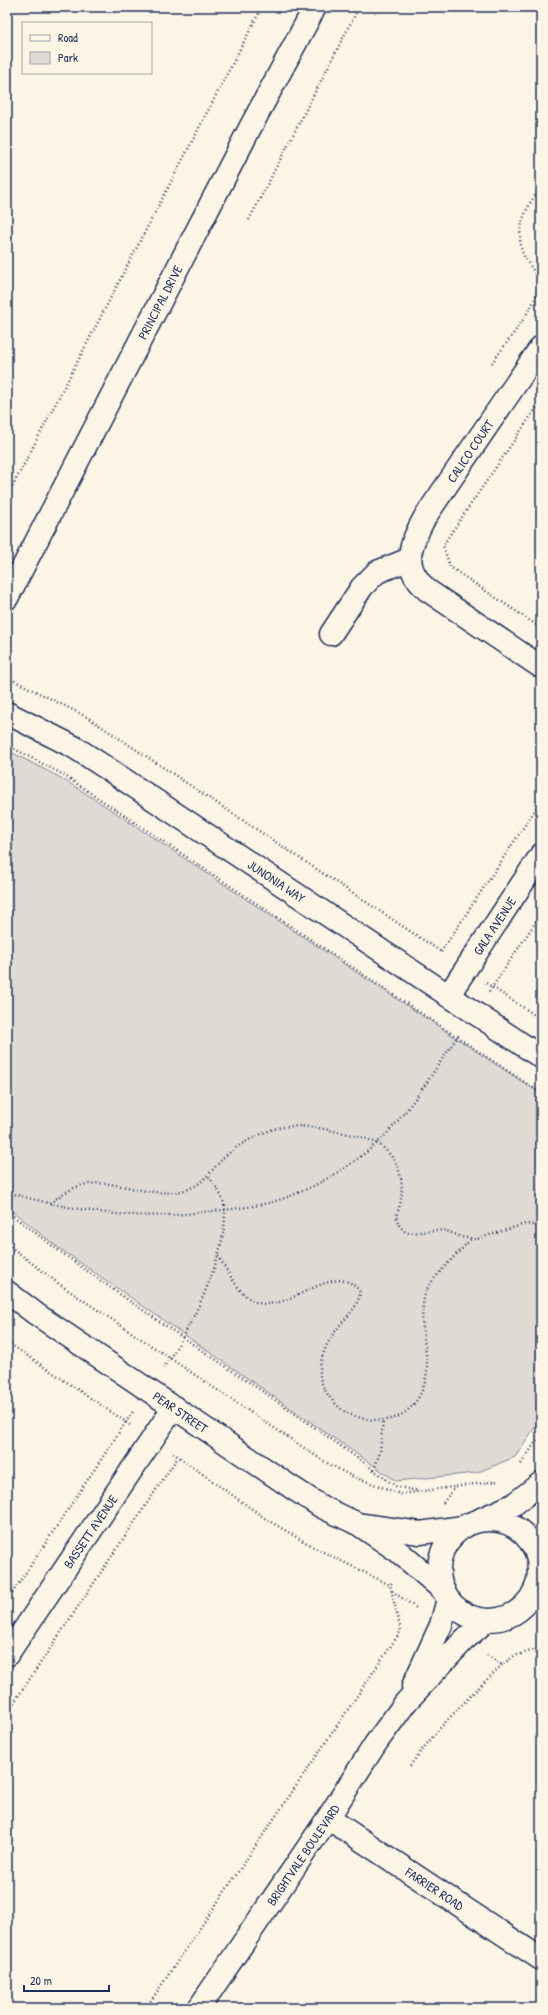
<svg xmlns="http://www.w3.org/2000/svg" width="548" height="2015" font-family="'Patrick Hand',sans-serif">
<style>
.green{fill:#dfdbd4;stroke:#7d8599}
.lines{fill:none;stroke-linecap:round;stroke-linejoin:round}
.minor-casing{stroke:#1b2f5e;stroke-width:25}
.path{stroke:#1b2f5e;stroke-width:2.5;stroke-dasharray:1 3;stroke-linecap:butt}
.minor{stroke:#fcf5e5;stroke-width:22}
.labels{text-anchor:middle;stroke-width:3;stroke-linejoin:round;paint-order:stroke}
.street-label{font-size:13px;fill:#1b2f5e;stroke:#fcf5e5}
</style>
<rect width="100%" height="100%" fill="#fcf5e5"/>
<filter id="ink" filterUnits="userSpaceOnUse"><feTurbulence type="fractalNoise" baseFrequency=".025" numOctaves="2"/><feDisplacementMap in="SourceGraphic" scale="8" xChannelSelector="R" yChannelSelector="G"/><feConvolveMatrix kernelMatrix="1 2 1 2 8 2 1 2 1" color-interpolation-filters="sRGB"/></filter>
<g filter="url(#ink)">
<path class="green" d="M7 750 61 778 90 796 541 1094V1418L515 1457 476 1473 396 1481 56 1246 7 1207Z"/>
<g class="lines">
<defs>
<g id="minor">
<path d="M541 347 425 517C410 545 400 566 427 590L541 667"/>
<path id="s1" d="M7 598 251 126 315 7"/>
<path d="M331 634 362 587 377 572 410 559"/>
<path id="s2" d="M7 713 74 747 108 769 541 1057"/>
<path id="s3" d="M448 996 541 855"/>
<path id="s4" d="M7 1292 36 1314 291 1487 322 1507 358 1524 399 1552 444 1591"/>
<path d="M481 1519 513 1505 541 1483"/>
<circle cx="489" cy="1570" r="50"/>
<path d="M363 1525 420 1533 463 1527"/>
<path id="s5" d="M7 1655 174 1407"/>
<path d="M413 1686 441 1625 448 1599"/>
<path id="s6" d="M328 1818 541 1959"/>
<path id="s7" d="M199 2008 328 1818 376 1743 406 1702 464 1640 486 1621"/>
</g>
</defs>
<use href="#minor" class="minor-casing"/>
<g class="path">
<path d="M249 220 359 7"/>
<path d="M492 363C503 347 539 303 539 285 538 274 530 267 525 258 513 235 525 206 541 188"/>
<path d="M541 401 443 545 450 567 541 628"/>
<path d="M7 497 262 7"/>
<path d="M7 677 87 717 440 951"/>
<path d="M7 745 62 774 541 1093"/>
<path d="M441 952 541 801"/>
<path d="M486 983 541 1019"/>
<path d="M489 992 541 914"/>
<path d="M7 1192C58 1207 115 1218 168 1215 183 1215 199 1212 213 1211 236 1209 261 1206 282 1199 317 1187 350 1167 378 1142 407 1116 437 1066 460 1033"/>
<path d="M50 1204C99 1159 133 1203 185 1190 205 1185 214 1165 229 1153 241 1143 256 1136 271 1130 291 1123 315 1127 334 1131 348 1134 366 1137 378 1144 403 1160 407 1191 396 1216L399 1225 404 1231 409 1233 445 1230 461 1237 477 1239 525 1224 541 1226"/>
<path d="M7 1211C131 1309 269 1390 395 1486L418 1491"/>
<path d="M7 1244 59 1284 322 1460 351 1476 401 1494 498 1481"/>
<path d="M218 1256C226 1269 235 1286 246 1296 281 1327 334 1253 360 1292 359 1306 348 1315 340 1325 330 1337 321 1353 320 1369 318 1384 329 1398 340 1408 352 1418 368 1420 383 1420 411 1419 428 1390 427 1364 425 1339 418 1315 426 1291 431 1279 461 1250 472 1238"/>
<path d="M7 1342 126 1422 7 1601"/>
<path d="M163 1368C190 1330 226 1258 225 1211 225 1198 215 1186 208 1175"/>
<path d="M130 1425 126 1422 134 1410"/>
<path d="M173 1453 266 1519 315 1548 390 1585"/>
<path d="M521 1464 541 1434"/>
<path d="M374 1470 380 1452 383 1420"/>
<path d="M443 1503 455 1487"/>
<path d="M392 1591 418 1609"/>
<path d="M487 1655 502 1665 514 1656 541 1648"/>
<path d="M7 1713 178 1457"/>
<path d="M410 1766C437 1728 469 1697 502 1665"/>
<path d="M146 2008 401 1631 390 1585 393 1581"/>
</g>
<use href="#minor" class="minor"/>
</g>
</g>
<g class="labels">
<g class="street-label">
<text dy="5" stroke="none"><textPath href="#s1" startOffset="333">PRINCIPAL DRIVE</textPath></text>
<text transform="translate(470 451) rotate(-56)" y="5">CALICO COURT</text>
<text dy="5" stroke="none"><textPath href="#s2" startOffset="318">JUNONIA WAY</textPath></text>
<text dy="5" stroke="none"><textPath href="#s3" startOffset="84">GALA AVENUE</textPath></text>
<text dy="5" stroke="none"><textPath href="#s4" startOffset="211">PEAR STREET</textPath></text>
<text dy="5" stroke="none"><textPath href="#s5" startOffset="149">BASSETT AVENUE</textPath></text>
<text dy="5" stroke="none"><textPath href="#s7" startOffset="185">BRIGHTVALE BOULEVARD</textPath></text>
<text dy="5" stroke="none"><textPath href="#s6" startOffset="128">FARRIER ROAD</textPath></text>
</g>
</g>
<rect width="548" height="2015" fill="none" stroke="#fcf5e5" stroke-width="24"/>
<rect x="12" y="12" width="524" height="1991" fill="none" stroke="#1b2f5e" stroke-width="1.5" filter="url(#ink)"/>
<rect x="22" y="22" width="130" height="52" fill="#fcf5e5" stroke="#a2a6af"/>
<rect x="30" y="35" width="20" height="6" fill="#fcf5e5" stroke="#a2a6af"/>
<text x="58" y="42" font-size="12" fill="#1b2f5e">Road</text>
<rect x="30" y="52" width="20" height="12" fill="#dfdbd4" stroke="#a2a6af"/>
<text x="58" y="62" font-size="12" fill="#1b2f5e">Park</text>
<path d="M24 1985v6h85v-6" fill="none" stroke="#1b2f5e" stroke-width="2"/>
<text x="30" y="1985" font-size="12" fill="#1b2f5e" stroke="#fcf5e5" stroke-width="3" paint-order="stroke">20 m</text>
</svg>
